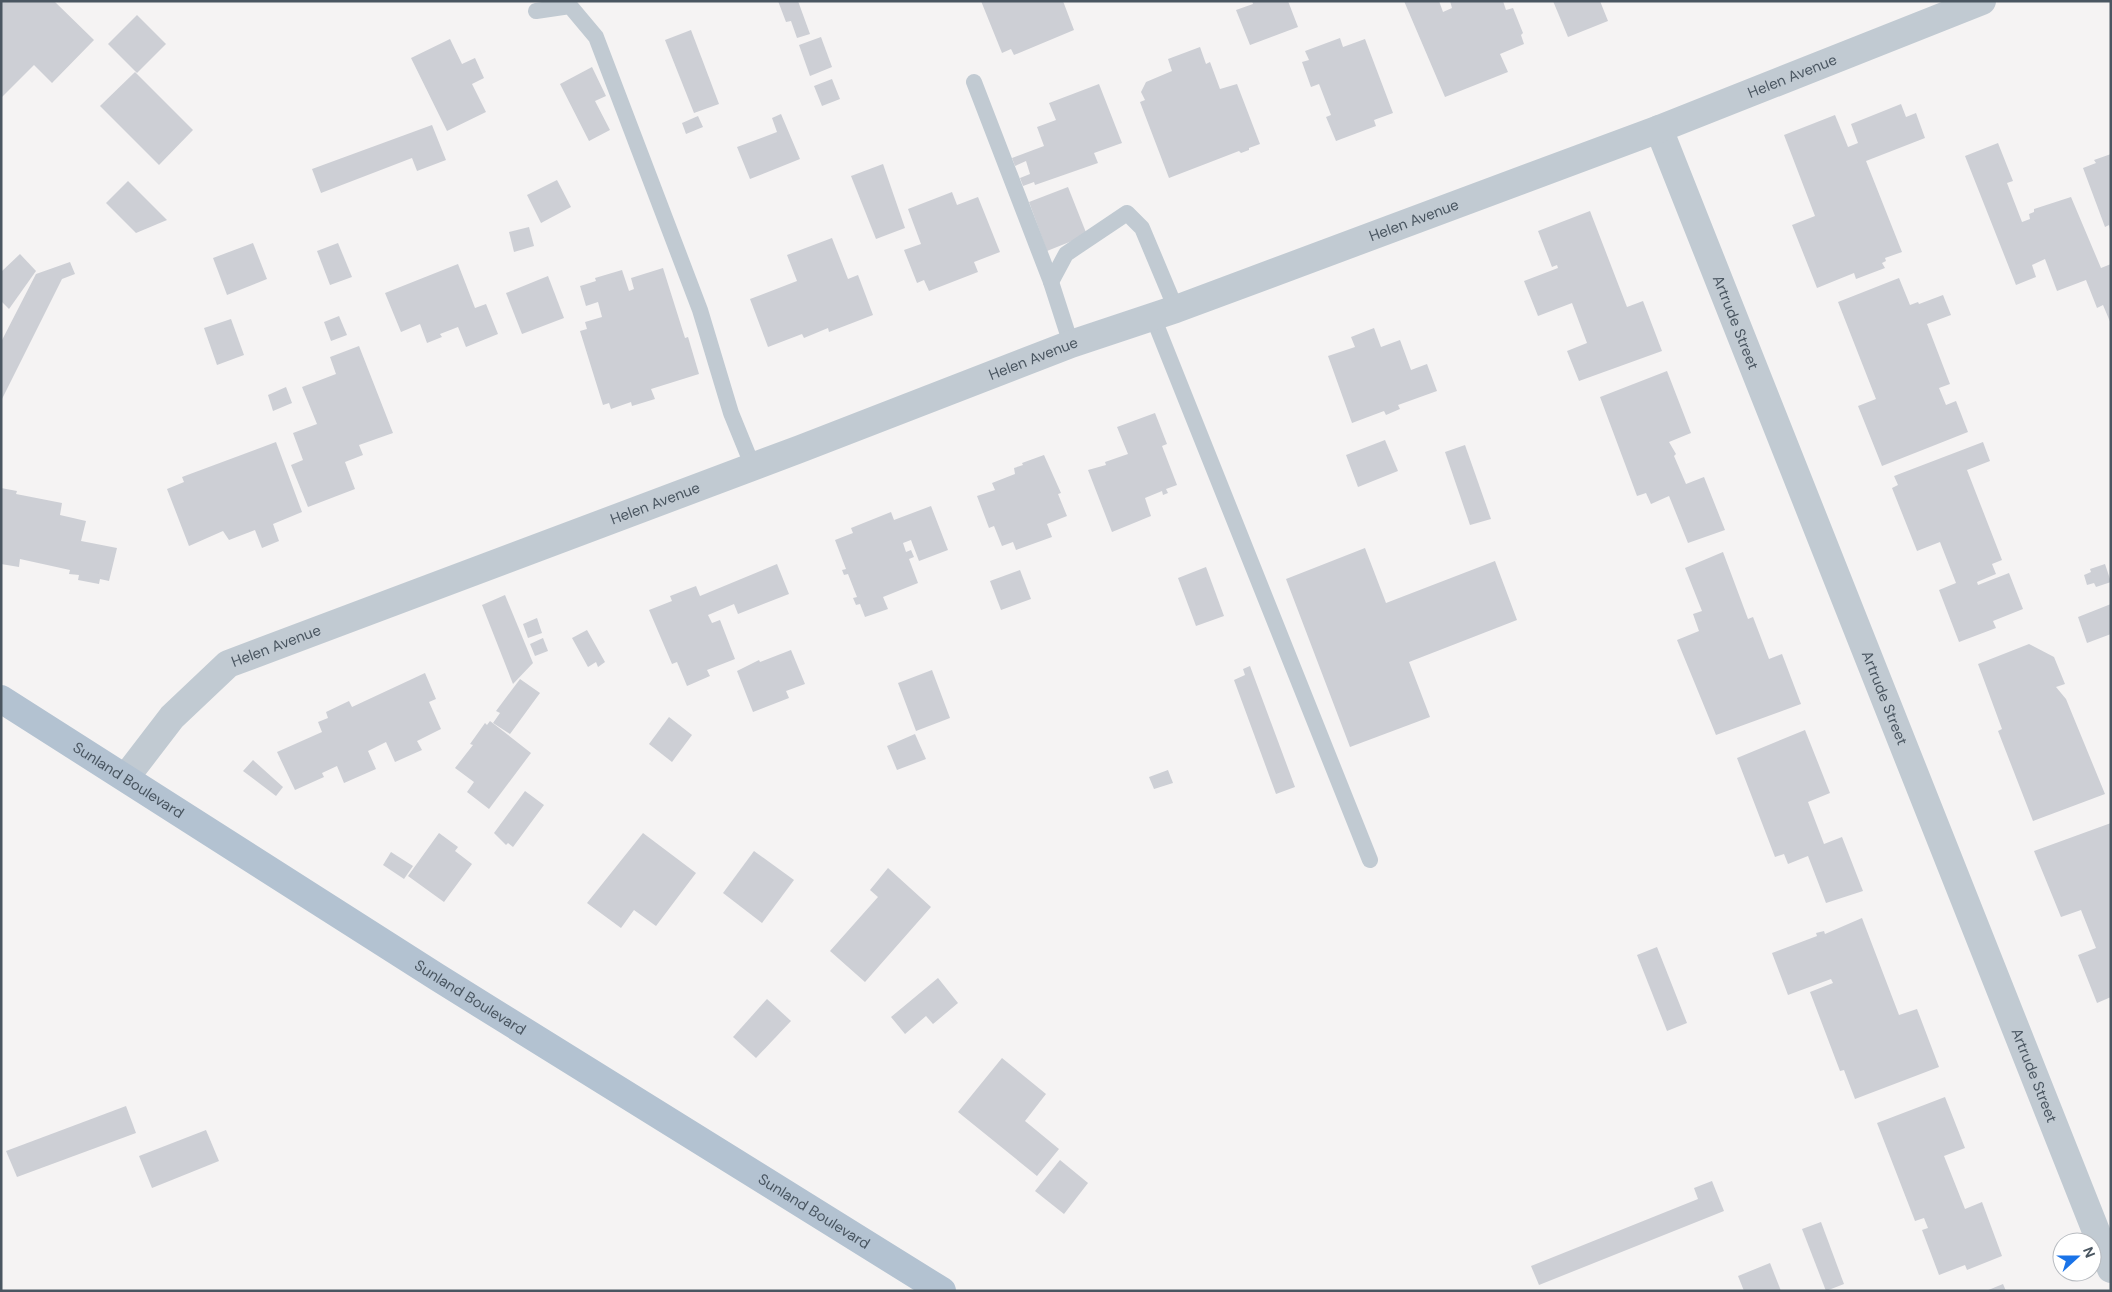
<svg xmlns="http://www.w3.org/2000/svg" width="2112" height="1292" font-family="'DM Sans',sans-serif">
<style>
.building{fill:#cdcfd5}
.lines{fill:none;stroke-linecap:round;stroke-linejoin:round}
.service{stroke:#c1cad2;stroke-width:16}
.minor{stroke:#c1cad2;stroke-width:28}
.primary{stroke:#b3c2d1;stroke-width:28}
.labels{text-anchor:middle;stroke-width:4;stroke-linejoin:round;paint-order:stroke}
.street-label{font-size:15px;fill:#4a5661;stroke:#fff}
</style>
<rect width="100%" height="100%" fill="#f5f3f3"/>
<g class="building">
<path d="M1 1H54L94 40 52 83 34 65 1 98Z"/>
<path d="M778 1H798L810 34 797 38 791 21 786 22Z"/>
<path d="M981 1H1063L1074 30 1014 55 1011 49 1002 53Z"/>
<path d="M1252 1H1288L1298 27 1250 45 1236 10 1253 4Z"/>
<path d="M1404 1H1439L1443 12 1452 8 1450 1H1503L1506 10 1513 8 1523 33 1521 35 1524 44 1500 54 1508 72 1445 97Z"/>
<path d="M1553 1H1600L1608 21 1568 37Z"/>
<path d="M137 15 166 44 137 73 108 44Z"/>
<path d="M691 30 719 104 694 113 665 40Z"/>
<path d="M821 37 832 67 810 76 799 45Z"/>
<path d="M1340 38 1343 47 1365 39 1393 113 1374 120 1376 126 1336 141 1326 117 1331 115 1319 84 1311 87 1302 62 1309 60 1305 51Z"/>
<path d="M450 39 462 64 475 58 484 78 472 84 486 112 447 131 411 58Z"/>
<path d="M1200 47 1206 64 1210 62 1220 89 1237 84 1260 144 1249 148V150L1241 153 1239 151 1169 178 1140 102 1145 100 1141 92 1146 82 1172 71 1168 59Z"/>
<path d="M592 67 606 96 595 101 610 130 589 141 560 84Z"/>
<path d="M135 72 193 130 159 165 100 106Z"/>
<path d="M832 79 840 99 822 106 814 86Z"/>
<path d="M1099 84 1122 143 1094 153 1098 163 1035 185 1034 182 1023 186 1020 178 1030 174 1026 161 1015 166 1012 158 1044 146 1037 127 1056 120 1049 103Z"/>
<path d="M1901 104 1906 117 1916 113 1925 138 1866 161 1902 252 1885 258 1886 261 1882 263 1885 268 1856 279 1854 273 1817 288 1792 225 1815 216 1784 135 1835 115 1848 147 1858 143 1851 124Z"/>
<path d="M781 114 800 159 750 179 737 147 777 132 772 118Z"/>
<path d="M698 116 703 127 686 134 682 123Z"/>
<path d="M432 125 446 160 417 171 412 158 321 193 312 169Z"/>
<path d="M1998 143 2013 181 2007 183 2022 222 2030 219 2029 214 2034 212V209L2071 197 2101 268 2111 264V324L2103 305 2097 308 2086 280 2057 291 2045 259 2032 265 2036 277 2016 285 1965 156Z"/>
<path d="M2111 154V229H2110L2109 225 2105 227 2083 168 2096 163 2094 160Z"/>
<path d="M883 164 905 228 876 239 851 176Z"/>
<path d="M557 180 571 207 541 223 527 195Z"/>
<path d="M128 181 167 220 136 233 106 203Z"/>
<path d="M1068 187 1087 235 1047 251 1029 202Z"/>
<path d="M952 192 957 205 978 197 1000 252 974 262 978 272 929 291 924 280 917 283 904 250 921 244 908 209Z"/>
<path d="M1590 211 1627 307 1643 301 1662 351 1579 381 1567 351 1587 343 1572 303 1538 316 1524 281 1558 268 1557 265 1552 267 1538 231Z"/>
<path d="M529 227 534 246 514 252 509 232Z"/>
<path d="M832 238 848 279 858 275 873 315 829 332 828 328 804 338 802 334 768 347 750 299 797 281 787 255Z"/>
<path d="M253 243 267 279 227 295 213 258Z"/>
<path d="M338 243 352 277 330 285 317 251Z"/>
<path d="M20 254 36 271 9 309 1 301V272Z"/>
<path d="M70 262 75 274 62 279 1 401V342L36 274Z"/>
<path d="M458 264 475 308 486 304 498 334 466 347 458 327 440 334 442 337 427 343 420 324 401 332 385 293Z"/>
<path d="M663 268 685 338 688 337 699 374 651 389 655 399 632 406 631 402 611 409 609 403 603 405 580 331 587 329 585 322 602 317 598 302 586 306 580 286 596 281 595 278 622 270 629 291 634 289 631 278Z"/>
<path d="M548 276 564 318 522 334 506 293Z"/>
<path d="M1899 278 1910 305 1918 302 1919 304 1943 295 1951 315 1927 324 1950 384 1939 388 1946 405 1956 401 1968 432 1882 466 1858 406 1876 399 1838 302Z"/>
<path d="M339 316 347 335 331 341 324 322Z"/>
<path d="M231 319 244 355 217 365 204 328Z"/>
<path d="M1374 328 1381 347 1400 340 1411 370 1427 364 1437 391 1398 405 1400 409 1386 415 1384 411 1352 423 1328 356 1355 347 1351 337Z"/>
<path d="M359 346 393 433 359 445 363 455 345 462 355 489 308 507 291 465 303 460 293 433 317 424 302 387 336 374 330 357Z"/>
<path d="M1667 371 1691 433 1669 442 1676 454 1674 456 1686 484 1704 477 1725 530 1688 543 1669 496 1651 504 1646 493 1637 496 1600 397Z"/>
<path d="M286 387 292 403 273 411 268 395Z"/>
<path d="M1155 413 1167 444 1162 446 1177 485 1166 489 1168 493 1163 495 1162 491 1145 498 1151 516 1112 532 1088 470 1106 465 1105 462 1128 454 1117 427Z"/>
<path d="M1385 440 1398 471 1358 487 1346 455Z"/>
<path d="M276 442 302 512 273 524 279 541 262 548 255 530 229 540 223 531 189 546 167 489 184 482 182 477Z"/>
<path d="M1983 442 1990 461 1967 470 2002 560 1992 564 1996 574 1977 582 1978 585 2009 573 2023 609 1993 621 1996 628 1959 642 1939 590 1956 583 1940 542 1917 551 1892 488 1898 485 1894 476Z"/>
<path d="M1465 445 1491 519 1470 525 1445 452Z"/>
<path d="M1044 455 1061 493 1058 494 1067 516 1047 524 1052 537 1016 550 1013 542 1002 546 994 526 989 528 977 496 995 490 992 483 1015 474 1014 468 1023 465 1022 463Z"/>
<path d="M1 488 17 491 16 494 62 503 60 515 86 521 81 541 117 548 109 581 100 579 99 584 78 580 79 575 69 574 70 570 20 559 19 567 1 564Z"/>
<path d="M931 506 948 550 919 561 911 540 903 543 906 552 911 550 914 557 909 559 918 583 883 597 888 609 865 617 860 604 856 605 853 598 857 597 848 574 844 575 842 570 846 569 835 540 853 533 851 528 891 512 894 520Z"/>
<path d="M1365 548 1386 603 1495 561 1517 620 1409 662 1430 717 1350 747 1286 579Z"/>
<path d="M1723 552 1748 619 1753 617 1769 659 1782 654 1801 704 1716 735 1677 640 1699 631 1693 614 1702 611 1685 568Z"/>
<path d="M777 564 789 594 738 614 734 604 708 615 712 623 720 620 735 659 707 670 710 676 687 686 677 662 672 664 649 610 672 601 670 596 696 586 700 596Z"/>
<path d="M2105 564 2111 582 2096 587 2094 583 2087 585 2084 575 2091 572 2090 569Z"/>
<path d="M1206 567 1224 616 1196 626 1178 578Z"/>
<path d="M1020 570 1031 599 1001 610 990 581Z"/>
<path d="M505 595 533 663 513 684 482 605Z"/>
<path d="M2111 604V634L2087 643 2078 617Z"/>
<path d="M537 618 542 633 528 638 523 624Z"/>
<path d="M587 630 605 662 598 667 596 662 588 667 572 638Z"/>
<path d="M543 638 548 651 535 656 530 644Z"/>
<path d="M2029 644 2054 657 2065 684 2056 687 2066 699 2105 794 2033 821 1998 731 2002 729 1978 664Z"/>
<path d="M791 650 805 684 786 691 789 698 753 712 737 671 759 660 760 662Z"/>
<path d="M1250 666 1295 787 1276 794 1234 680 1245 675 1243 669Z"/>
<path d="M932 670 950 718 916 731 898 683Z"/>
<path d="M425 673 436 699 429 702 441 729 417 741 422 750 395 762 386 742 368 751 376 769 344 783 337 766 322 773 324 777 295 790 277 752 322 732 318 722 328 718 326 712 349 701 352 707Z"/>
<path d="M520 679 540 693 510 734 493 723 500 713 496 711Z"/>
<path d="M669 717 692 735 672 762 649 744Z"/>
<path d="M490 721 531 753 489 809 467 792 474 782 455 768 473 745 470 744 485 723 487 725Z"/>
<path d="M1805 730 1830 793 1808 802 1824 844 1842 837 1863 891 1826 903 1808 856 1788 864 1784 854 1775 857 1737 758Z"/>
<path d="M915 734 926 759 897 770 887 746Z"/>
<path d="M253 760 283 787 276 796 243 771Z"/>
<path d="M1168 770 1173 783 1154 789 1149 777Z"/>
<path d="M525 791 544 805 513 847 508 843 506 845 494 833Z"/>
<path d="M2111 823V997L2097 1003 2078 955 2096 948 2081 910 2061 917 2034 851Z"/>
<path d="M439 833 458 847 455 851 472 864 444 902 408 876Z"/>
<path d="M643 833 696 873 656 926 634 910 621 928 587 903Z"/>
<path d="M754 851 794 880 762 923 723 893Z"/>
<path d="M391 852 413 866 404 879 383 865Z"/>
<path d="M888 868 931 907 865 982 830 951 878 897 870 890Z"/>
<path d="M1862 918 1899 1015 1917 1009 1939 1067 1855 1099 1844 1070 1840 1071 1810 992 1833 983 1831 979 1788 995 1772 953 1817 936 1816 933 1824 931 1825 934Z"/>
<path d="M1657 947 1687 1023 1667 1031 1637 955Z"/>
<path d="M938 978 958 1003 933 1024 926 1016 905 1034 891 1017Z"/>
<path d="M767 999 791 1021 756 1058 733 1037Z"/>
<path d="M1002 1058 1046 1094 1025 1121 1059 1149 1037 1176 958 1112Z"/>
<path d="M1945 1097 1965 1148 1944 1156 1965 1209 1982 1202 2002 1256 1967 1270 1965 1265 1939 1275 1922 1230 1928 1228 1924 1218 1915 1221 1877 1123Z"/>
<path d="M126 1106 136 1133 17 1177 6 1151Z"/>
<path d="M206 1130 219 1161 152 1188 139 1156Z"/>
<path d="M1060 1160 1088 1183 1064 1214 1035 1191Z"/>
<path d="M1712 1181 1724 1211 1539 1285 1531 1266 1698 1199 1694 1188Z"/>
<path d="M1821 1222 1844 1284 1826 1291 1802 1229Z"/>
<path d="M1770 1263 1781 1291H1744L1738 1276Z"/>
<path d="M2003 1284 2006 1291H1986Z"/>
</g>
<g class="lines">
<g class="service">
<path d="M536 11 570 6 596 37 700 310 731 413 753 467"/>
<path d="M974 82 1051 282 1071 344"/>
<path d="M1051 282 1066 254 1127 213 1142 228 1176 309"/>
<path d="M1153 317 1370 860"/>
</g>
<g class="minor">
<path id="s1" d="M1659 129 2111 1269"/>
<path id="s2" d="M126 777 172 717 228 664 800 449 1071 344 1176 309 1659 129 1982 1"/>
</g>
<path class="primary" id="s3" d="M1 699 437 977 942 1291"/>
</g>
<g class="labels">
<g class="street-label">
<text dy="5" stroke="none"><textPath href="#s2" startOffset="1824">Helen Avenue</textPath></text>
<text dy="5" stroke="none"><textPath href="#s2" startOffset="1419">Helen Avenue</textPath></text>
<text dy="5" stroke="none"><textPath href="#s1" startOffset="208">Artrude Street</textPath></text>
<text dy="5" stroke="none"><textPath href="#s2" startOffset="1014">Helen Avenue</textPath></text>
<text dy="5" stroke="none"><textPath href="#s2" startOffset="609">Helen Avenue</textPath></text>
<text dy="5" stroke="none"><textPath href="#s2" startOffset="204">Helen Avenue</textPath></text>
<text dy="5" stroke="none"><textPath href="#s1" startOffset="612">Artrude Street</textPath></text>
<text dy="5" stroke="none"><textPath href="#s3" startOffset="151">Sunland Boulevard</textPath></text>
<text dy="5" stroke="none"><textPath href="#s3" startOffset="556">Sunland Boulevard</textPath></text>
<text dy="5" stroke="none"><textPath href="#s1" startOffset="1018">Artrude Street</textPath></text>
<text dy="5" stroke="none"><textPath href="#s3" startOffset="961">Sunland Boulevard</textPath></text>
</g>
</g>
<rect width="2112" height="1292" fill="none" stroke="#4a5661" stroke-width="5"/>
<g transform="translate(2077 1257) rotate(69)"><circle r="24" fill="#ffffff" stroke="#b7bbc0"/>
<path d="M0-4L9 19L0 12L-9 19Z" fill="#1a73e8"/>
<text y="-8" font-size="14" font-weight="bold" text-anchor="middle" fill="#4a5661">N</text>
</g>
</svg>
